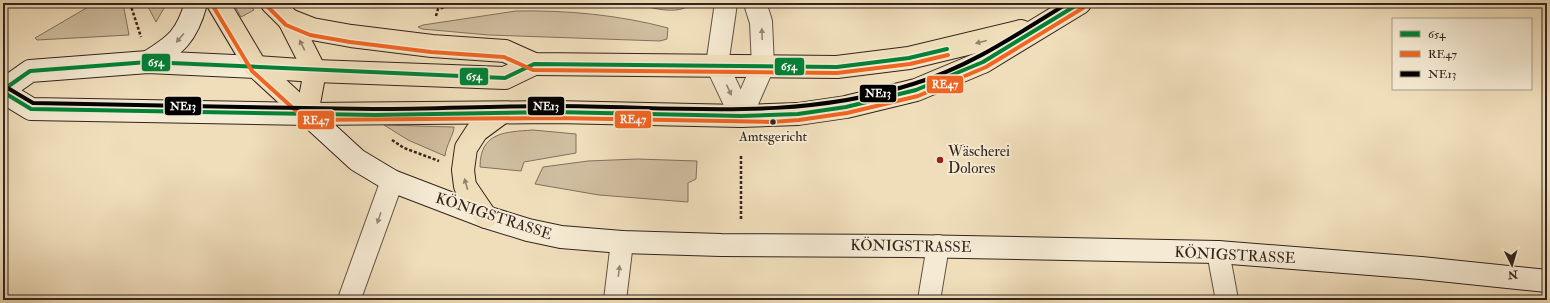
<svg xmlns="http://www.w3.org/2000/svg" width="1550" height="303" font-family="'IM FELL Double Pica',serif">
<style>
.green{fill:#d0bea0;stroke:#81715e}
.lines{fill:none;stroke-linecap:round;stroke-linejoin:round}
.street-casing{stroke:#625244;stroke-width:24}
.secondary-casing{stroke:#32241d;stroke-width:24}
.primary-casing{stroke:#32241d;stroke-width:24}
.path{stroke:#32241d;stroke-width:2.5;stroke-dasharray:3 2;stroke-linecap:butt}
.street{stroke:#f5ead3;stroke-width:22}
.secondary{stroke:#f5ead3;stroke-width:22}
.primary{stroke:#f0debb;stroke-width:22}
.bus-1-casing{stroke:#f5ead3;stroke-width:7}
.bus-2-casing{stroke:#f5ead3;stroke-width:7}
.bus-3-casing{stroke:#f5ead3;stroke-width:7}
.bus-1{stroke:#008237;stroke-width:4}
.bus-2{stroke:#f26522;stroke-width:4}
.bus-3{stroke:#000;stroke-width:4}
.oneway{fill:#948778}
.oneway2{fill:#91816c}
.bus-dot{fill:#32241d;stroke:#f5ead3;stroke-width:1.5}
.poi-dot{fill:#8f2418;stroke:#f5ead3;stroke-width:1.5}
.labels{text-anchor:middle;stroke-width:4;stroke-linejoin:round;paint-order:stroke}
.bus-label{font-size:14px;fill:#32241d;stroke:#f5ead3}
.poi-label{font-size:15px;fill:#32241d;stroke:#f5ead3;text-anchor:start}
.street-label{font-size:15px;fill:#32241d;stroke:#f5ead3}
.line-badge{stroke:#f5ead3;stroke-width:1.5}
.badge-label{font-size:11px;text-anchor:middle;font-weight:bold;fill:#fff}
</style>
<rect width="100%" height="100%" fill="#f0debb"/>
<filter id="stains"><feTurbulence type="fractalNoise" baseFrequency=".005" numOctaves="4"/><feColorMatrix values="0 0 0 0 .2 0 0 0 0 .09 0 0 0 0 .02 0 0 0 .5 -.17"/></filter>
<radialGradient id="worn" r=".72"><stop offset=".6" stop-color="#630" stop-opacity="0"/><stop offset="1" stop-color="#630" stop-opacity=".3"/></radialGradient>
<g class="green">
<path d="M95 3H123L129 35 37 40 35 38Z"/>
<path d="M146 3H167L156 22Z"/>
<path d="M233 3H249L254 10 241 17Z"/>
<path d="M632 3H693C677 17 650 7 632 3Z"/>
<path d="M516 11C566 10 620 15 668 28L667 39 660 41 489 35 422 29 418 27 423 25Z"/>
<path d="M384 125 454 127C454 134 446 145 445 156L408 140Z"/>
<path d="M533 130 576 134V153L524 162 521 171 480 167C480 132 505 132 533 130Z"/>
<path d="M637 159 697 161 696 179 688 183V202L599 195 535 184 543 167 588 161Z"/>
</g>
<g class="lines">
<defs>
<g id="street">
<path d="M726 3 717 65 741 116"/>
<path d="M741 116 763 66 761 22 755 3"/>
<path d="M1218 252 1227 300"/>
<path d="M349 300 392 181"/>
<path d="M615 300 622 242"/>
<path d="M929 300 938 246"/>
</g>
<g id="secondary">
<path d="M148 62C176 45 187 36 196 3"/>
<path d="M3 90 30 71 148 62 256 67"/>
<path d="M3 92 31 109 307 114 357 160 392 181 486 217 528 230 561 237 622 242 721 245 911 246 1218 252 1421 268 1547 281"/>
</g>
<g id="primary">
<path d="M218 3 256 67 307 114"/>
<path d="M272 3 289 20 312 29 351 36 432 46 505 51 534 64 837 67 909 58 1021 31"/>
<path d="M289 20 315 71 307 114"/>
<path d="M256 67 315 71 505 78 534 64"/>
<path d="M307 114 555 112 741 116 798 114 846 107 916 90 983 62 1080 3"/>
<path d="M486 217 465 186 463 170 466 148 477 131 500 114"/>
</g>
</defs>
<use href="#street" class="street-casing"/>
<use href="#secondary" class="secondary-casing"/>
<use href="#primary" class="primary-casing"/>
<g class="path">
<path d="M130 3 141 37"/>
<path d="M436 16 438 9 452 5V3"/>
<path d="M392 140 404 148 439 161"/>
<path d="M741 219V155"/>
</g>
<use href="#street" class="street"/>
<use href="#secondary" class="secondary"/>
<use href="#primary" class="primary"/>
<defs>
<g id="bus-1">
<path d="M3 90 30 71 148 62 505 78 534 64 837 67 909 58 947 49"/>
<path d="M3 92 31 109 375 115 555 112 741 116 798 114 846 107 916 90 983 62 1080 3"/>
</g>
<g id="bus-2">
<path d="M213 6 252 71 306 120 555 118 772 122 799 120 847 113 918 96 986 67 1083 8"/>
<path d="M268 7 286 25 310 35 350 42 431 52 504 57 533 70 837 73 910 64 948 55"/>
</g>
<path id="bus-3" d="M6 87 33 103C146 105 260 108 373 109 434 109 494 106 554 106 676 106 794 122 913 84 970 67 1019 33 1068 3"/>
</defs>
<use href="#bus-1" class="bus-1-casing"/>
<use href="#bus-2" class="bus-2-casing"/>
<use href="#bus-3" class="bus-3-casing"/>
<use href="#bus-1" class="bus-1"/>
<use href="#bus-2" class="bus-2"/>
<use href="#bus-3" class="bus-3"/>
</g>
<defs><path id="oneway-solid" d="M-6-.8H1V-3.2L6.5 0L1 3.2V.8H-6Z"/></defs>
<g class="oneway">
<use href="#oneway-solid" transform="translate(762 34) rotate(-92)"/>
<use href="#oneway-solid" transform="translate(180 38) rotate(130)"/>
<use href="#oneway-solid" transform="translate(729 90) rotate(65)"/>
<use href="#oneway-solid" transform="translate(379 218) rotate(109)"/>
<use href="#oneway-solid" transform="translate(619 271) rotate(-83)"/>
</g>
<g class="oneway2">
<use href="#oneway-solid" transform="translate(981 42) rotate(166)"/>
<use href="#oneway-solid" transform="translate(302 45) rotate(-117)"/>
<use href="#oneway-solid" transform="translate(466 184) rotate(-106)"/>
</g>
<circle class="bus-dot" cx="773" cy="122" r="3.5"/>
<circle class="poi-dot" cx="940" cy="160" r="4"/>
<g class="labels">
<g class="bus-label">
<text x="773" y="141">Amtsgericht</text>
</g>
<g class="poi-label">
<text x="948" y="156">Wäscherei<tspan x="948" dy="17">Dolores</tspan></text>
</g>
<g class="street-label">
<text transform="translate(494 216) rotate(18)" y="5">KÖNIGSTRASSE</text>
<text transform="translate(911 246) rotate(1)" y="5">KÖNIGSTRASSE</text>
<text transform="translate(1235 255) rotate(3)" y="5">KÖNIGSTRASSE</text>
</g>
</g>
<g class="line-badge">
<rect x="141" y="53" width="30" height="19" rx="4" fill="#008237"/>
<rect x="774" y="57" width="31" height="19" rx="4" fill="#008237"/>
<rect x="459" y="67" width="30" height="19" rx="4" fill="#008237"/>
<rect x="926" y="75" width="38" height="19" rx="4" fill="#f26522"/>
<rect x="859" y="84" width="38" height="19" rx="4" fill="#000"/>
<rect x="164" y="96" width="38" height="20" rx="4" fill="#000"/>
<rect x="527" y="96" width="38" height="20" rx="4" fill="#000"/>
<rect x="614" y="110" width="38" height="19" rx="4" fill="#f26522"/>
<rect x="297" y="110" width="38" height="20" rx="4" fill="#f26522"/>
</g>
<g class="badge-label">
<text x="156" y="66">654</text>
<text x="789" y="70">654</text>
<text x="474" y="80">654</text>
<text x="945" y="88">RE47</text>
<text x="878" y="97">NE13</text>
<text x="183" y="110">NE13</text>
<text x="546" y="110">NE13</text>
<text x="633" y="123">RE47</text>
<text x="316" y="124">RE47</text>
</g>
<rect width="1550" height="303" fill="none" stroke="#f0debb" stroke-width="16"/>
<rect x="4" y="4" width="1542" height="295" fill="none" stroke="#32241d" stroke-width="2"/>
<rect x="8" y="8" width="1534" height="287" fill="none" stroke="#32241d"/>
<rect x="1392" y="18" width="140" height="72" fill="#f5ead3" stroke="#a79b8a"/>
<rect x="1400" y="31" width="20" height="6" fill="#008237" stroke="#a79b8a"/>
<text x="1428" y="38" font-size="12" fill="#32241d">654</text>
<rect x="1400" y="51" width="20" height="6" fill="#f26522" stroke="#a79b8a"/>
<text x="1428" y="58" font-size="12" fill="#32241d">RE47</text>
<rect x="1400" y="71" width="20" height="6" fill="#000000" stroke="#a79b8a"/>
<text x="1428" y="78" font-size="12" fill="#32241d">NE13</text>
<g transform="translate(1512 265) rotate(175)" stroke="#f5ead3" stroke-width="3" paint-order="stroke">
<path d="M0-3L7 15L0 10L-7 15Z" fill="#32241d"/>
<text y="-6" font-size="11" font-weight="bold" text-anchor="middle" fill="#32241d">N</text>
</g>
<rect width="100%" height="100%" filter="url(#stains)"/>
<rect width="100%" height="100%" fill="url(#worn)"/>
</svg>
